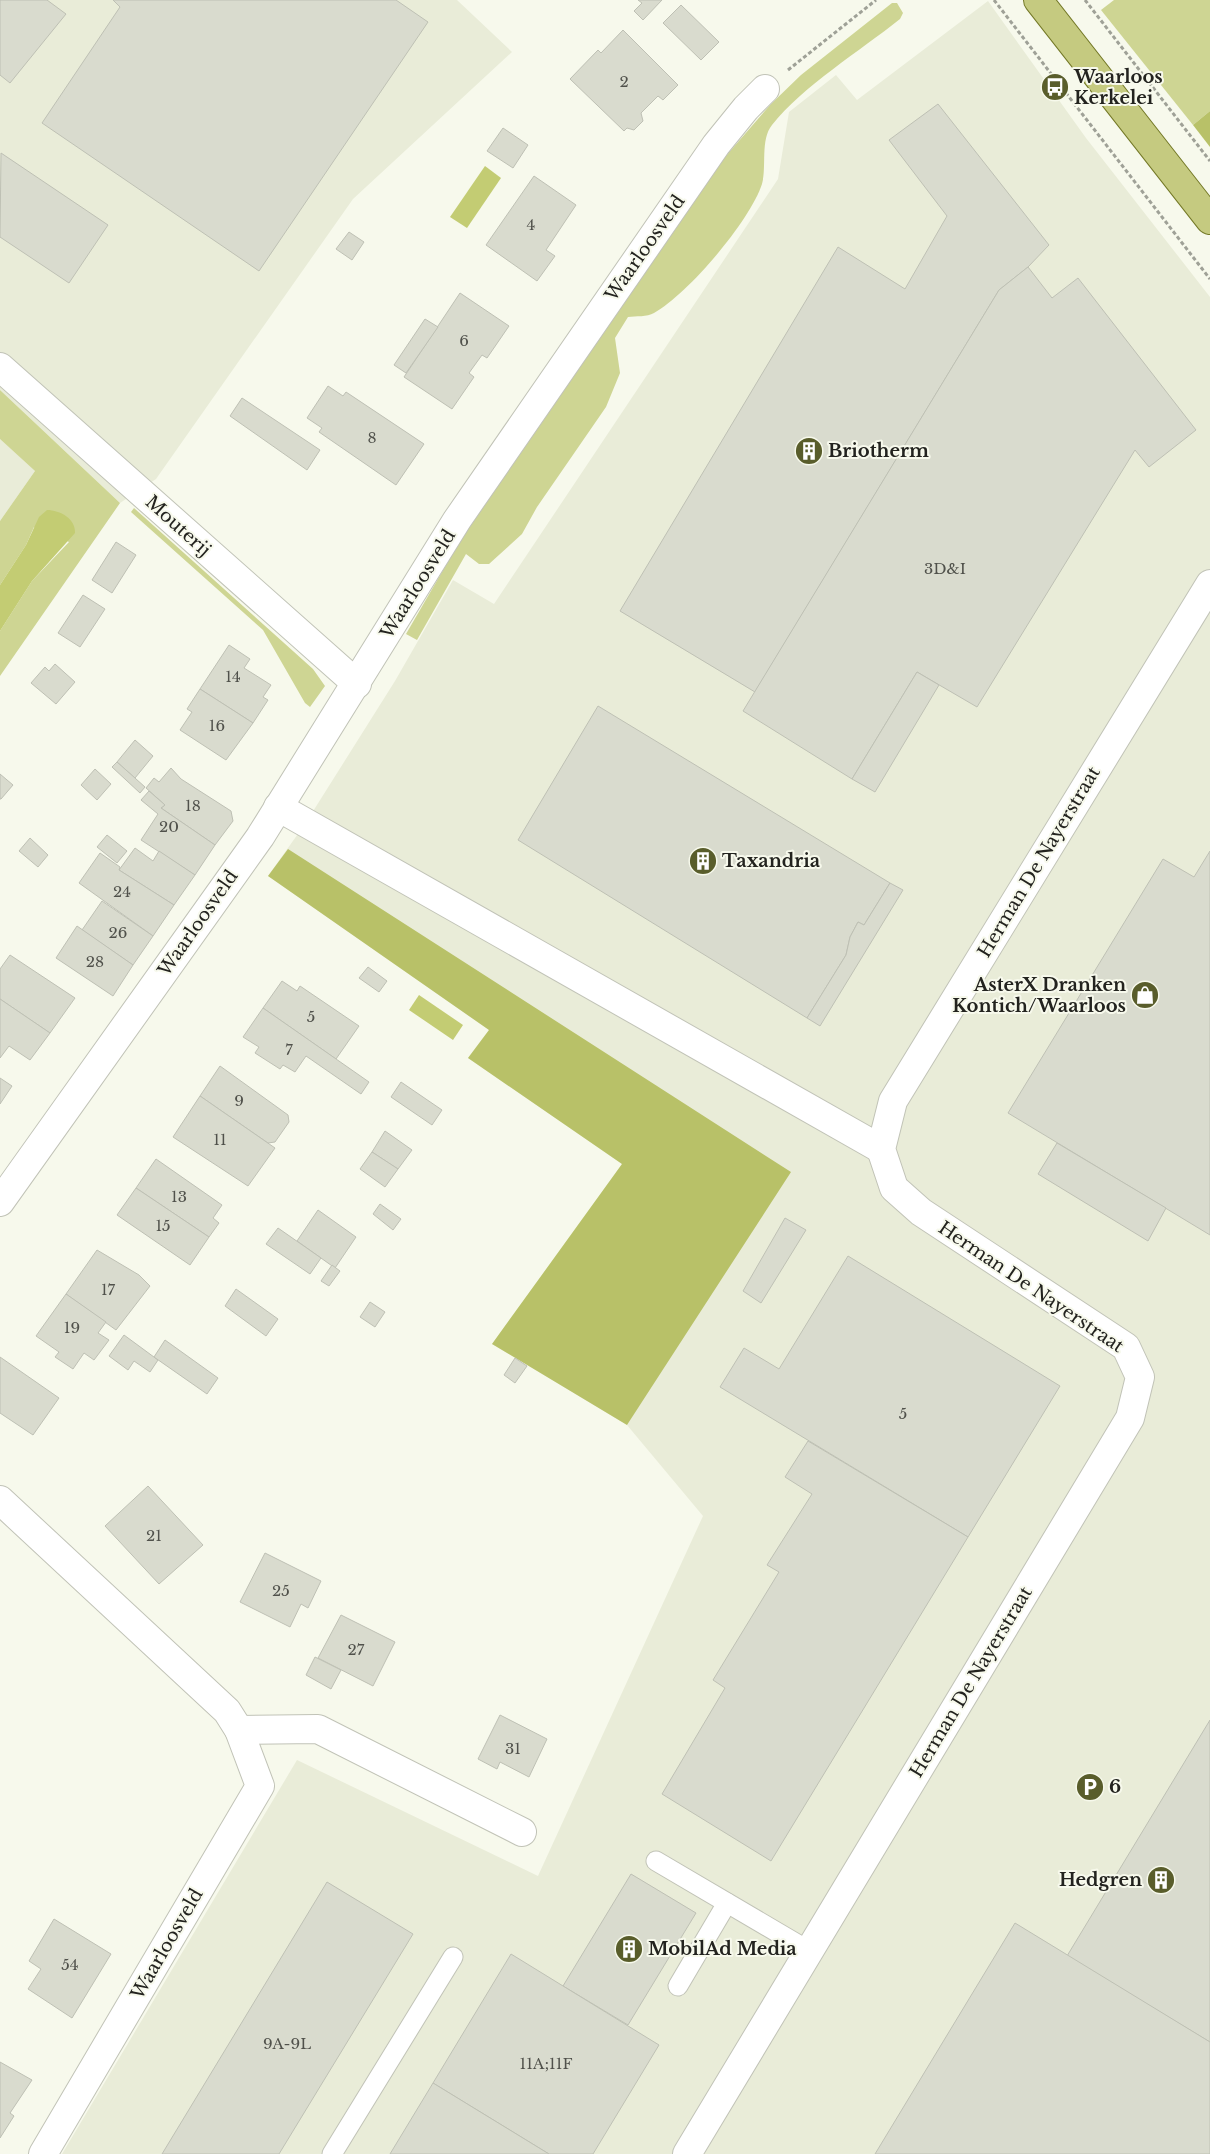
<svg xmlns="http://www.w3.org/2000/svg" width="1210" height="2154" font-family="'Libre Baskerville',serif">
<style>
.built{fill:#e9ecd8}
.green{fill:#ced593}
.forest{fill:#b8c168}
.water{fill:#c3cc73}
.building{fill:#d9dbce;stroke:#bec0b4}
.lines{fill:none;stroke-linecap:round;stroke-linejoin:round}
.lane-casing{stroke:#c1c3b7;stroke-width:21}
.street-casing{stroke:#c1c3b7;stroke-width:30}
.primary-casing{stroke:#747927;stroke-width:30}
.path{stroke:#9fa197;stroke-width:3;stroke-dasharray:4 2.5;stroke-linecap:butt}
.lane{stroke:#fff;stroke-width:19}
.street{stroke:#fff;stroke-width:28}
.primary{stroke:#c5ca80;stroke-width:28}
.labels{text-anchor:middle;stroke-width:4;stroke-linejoin:round;paint-order:stroke}
.number-label{font-size:15px;fill:#50514b}
.poi-label{font-size:18px;font-weight:bold;fill:#23231f;stroke:#f7f9ec;text-anchor:start}
.street-label{font-size:18px;fill:#23231f;stroke:#f7f9ec}
</style>
<rect width="100%" height="100%" fill="#f7f9ec"/>
<g class="built">
<path d="M0 0H457L512 52 353 199 156 479 120 503 0 390Z"/>
<path d="M988 1 1086 138 1210 297V2154H62L297 1760 538 1876 703 1516 627 1425 492 1344 622 1164 468 1058 489 1030 268 876 305 824 395 681 453 580 494 604 778 179 789 112 836 75 857 100Z"/>
<path d="M0 439 35 471 0 521Z"/>
</g>
<g class="green">
<path d="M1114 0H1210V111L1193 125 1101 10Z"/>
<path d="M892 3H897L903 13 900 19C860 51 803 86 772 125 760 140 767 166 762 184 750 221 688 294 654 313 647 317 636 316 628 317L615 338 620 373 606 407 537 507 522 534 489 564H479L466 554 417 640 406 634 460 541 725 157 771 104 801 75Z"/>
<path d="M0 390 120 503 0 676V631L32 581 69 542 34 527 26 545 0 585V521L35 471 0 439Z"/>
<path d="M134 508 313 669 325 686 310 707 305 703 263 630 131 512Z"/>
</g>
<g class="forest">
<path d="M1210 111V147L1193 125Z"/>
<path d="M288 849 791 1172 627 1425 492 1344 622 1164 468 1058 489 1030 268 876Z"/>
</g>
<g class="water">
<path d="M485 166 501 178 467 228 450 217Z"/>
<path d="M47 510C60 510 76 519 75 533L32 581 0 631V585L26 545 39 517Z"/>
<path d="M419 995 463 1025 453 1040 409 1010Z"/>
</g>
<g class="building">
<path d="M0 0H47L66 14 10 83 0 75Z"/>
<path d="M113 0H396L428 22 259 271 42 123 120 7Z"/>
<path d="M638 0H662L643 20 634 11 642 3Z"/>
<path d="M681 5 719 42 701 60 663 23Z"/>
<path d="M623 30 678 85 663 100 658 96 641 113 643 121 634 130 627 128 624 131 570 79 598 50 601 53Z"/>
<path d="M938 104 1049 245 1028 267 999 290 755 692 620 611 838 247 905 289 947 216 889 140Z"/>
<path d="M503 128 528 145 513 168 487 151Z"/>
<path d="M1 153 108 225 69 283 0 237Z"/>
<path d="M534 176 576 205 546 250 555 256 537 281 486 245Z"/>
<path d="M349 232 364 242 352 260 336 249Z"/>
<path d="M1028 267 1052 298 1078 278 1196 430 1149 467 1135 450 977 707 917 672 852 779 743 711 999 290Z"/>
<path d="M460 293 509 326 487 358 482 355 469 373 474 377 452 409 404 377Z"/>
<path d="M425 319 438 327 406 373 394 365Z"/>
<path d="M328 386 343 396 346 392 424 444 396 485 319 432 322 428 307 418Z"/>
<path d="M242 398 320 450 307 470 230 416Z"/>
<path d="M116 542 136 555 112 593 92 580Z"/>
<path d="M83 595 105 609 80 647 58 633Z"/>
<path d="M229 645 250 659 244 668 271 685 263 697 268 700 253 723 200 689Z"/>
<path d="M55 664 75 682 56 704 31 683 45 667 49 671Z"/>
<path d="M917 672 939 685 875 792 852 779Z"/>
<path d="M200 689 253 723 226 760 180 730 192 712 187 709Z"/>
<path d="M598 706 890 883 864 925 858 922 850 937 846 955 807 1018 518 840Z"/>
<path d="M135 740 153 756 135 778 117 762Z"/>
<path d="M117 762 145 787 140 793 112 767Z"/>
<path d="M171 768 181 779 231 811 233 821 215 845 161 808 165 805 146 788 154 778 159 782Z"/>
<path d="M95 769 111 784 97 800 81 785Z"/>
<path d="M0 774 13 785 1 799H0Z"/>
<path d="M149 791 165 805 161 808 215 845 195 875 141 840 158 814 141 800Z"/>
<path d="M107 835 127 851 117 863 97 847Z"/>
<path d="M30 838 48 855 38 867 19 851Z"/>
<path d="M135 848 153 861 159 851 195 875 174 905 119 870Z"/>
<path d="M1210 851V1235L1008 1113 1163 859 1194 877Z"/>
<path d="M100 853 120 867 119 870 174 905 153 936 79 883Z"/>
<path d="M890 883 903 890 820 1026 807 1018 846 955 850 937 858 922 864 925Z"/>
<path d="M102 901 153 936 133 965 82 930Z"/>
<path d="M77 926 133 965 113 996 56 958Z"/>
<path d="M10 955 75 998 50 1033 0 999V969Z"/>
<path d="M368 967 387 981 379 992 359 978Z"/>
<path d="M282 981 297 991 300 986 359 1026 336 1059 263 1008Z"/>
<path d="M0 999 50 1033 30 1060 9 1046 0 1058Z"/>
<path d="M263 1008 369 1082 361 1094 306 1056 295 1072 283 1065 280 1069 255 1053 259 1047 243 1037Z"/>
<path d="M220 1066 288 1115 289 1122 275 1142 268 1143 200 1096Z"/>
<path d="M0 1078 12 1086 0 1104Z"/>
<path d="M401 1082 442 1110 432 1125 391 1097Z"/>
<path d="M200 1096 275 1148 248 1186 173 1137Z"/>
<path d="M385 1131 412 1150 398 1169 372 1152Z"/>
<path d="M1057 1143 1166 1208 1148 1241 1038 1174Z"/>
<path d="M372 1152 398 1169 385 1187 360 1169Z"/>
<path d="M156 1159 222 1205 213 1218 219 1223 209 1237 136 1188Z"/>
<path d="M136 1188 209 1237 190 1265 117 1215Z"/>
<path d="M380 1204 401 1219 393 1230 373 1214Z"/>
<path d="M318 1210 356 1237 335 1268 297 1241Z"/>
<path d="M785 1218 806 1230 761 1303 743 1291Z"/>
<path d="M278 1228 321 1258 310 1274 266 1244Z"/>
<path d="M97 1250 139 1275 150 1286 116 1330 66 1294Z"/>
<path d="M848 1256 1060 1386 968 1537 720 1387 744 1348 779 1369Z"/>
<path d="M332 1265 340 1271 329 1286 321 1281Z"/>
<path d="M236 1289 278 1319 266 1336 225 1306Z"/>
<path d="M66 1294 106 1322 98 1333 109 1340 94 1360 84 1353 73 1369 55 1357 59 1352 36 1336Z"/>
<path d="M370 1302 385 1312 375 1327 360 1317Z"/>
<path d="M124 1335 158 1360 150 1372 134 1361 128 1370 109 1356Z"/>
<path d="M165 1340 218 1378 207 1394 154 1357Z"/>
<path d="M0 1357 59 1398 33 1435 0 1413Z"/>
<path d="M515 1358 527 1366 515 1383 504 1375Z"/>
<path d="M808 1441 968 1537 771 1861 662 1794 725 1688 713 1680 779 1572 767 1565 812 1494 785 1477Z"/>
<path d="M148 1486 203 1545 159 1584 105 1526Z"/>
<path d="M265 1553 321 1581 308 1608 301 1604 290 1627 240 1602Z"/>
<path d="M341 1615 395 1642 373 1686 318 1658Z"/>
<path d="M315 1657 341 1670 331 1689 306 1675Z"/>
<path d="M500 1715 547 1739 529 1777 500 1762 497 1769 478 1759Z"/>
<path d="M1210 1720V2042L1067 1956Z"/>
<path d="M631 1874 696 1913 628 2025 563 1986Z"/>
<path d="M327 1882 413 1934 279 2154H162Z"/>
<path d="M54 1919 111 1954 72 2018 28 1989 41 1969 29 1961Z"/>
<path d="M1015 1923 1210 2042V2154H875Z"/>
<path d="M511 1954 659 2045 593 2154H549L433 2083Z"/>
<path d="M0 2062 32 2080 10 2113 14 2116 0 2138Z"/>
<path d="M433 2083 549 2154H390Z"/>
</g>
<g class="lines">
<defs>
<g id="lane">
<path d="M656 1861 809 1951"/>
<path d="M678 1986 727 1903"/>
<path d="M332 2154 453 1957"/>
</g>
<g id="street">
<path d="M0 367 357 684"/>
<path d="M278 807 881 1149"/>
<path d="M0 1202 260 837 457 520 716 145 746 108 765 89"/>
<path d="M0 1500 227 1711 239 1730 260 1786 43 2154"/>
<path d="M239 1730 318 1729 522 1832"/>
<path d="M687 2154 1130 1418 1140 1377 1126 1347 921 1212 894 1188 881 1149 893 1101 1210 584"/>
</g>
<path id="primary" d="M1038 0 1210 220"/>
</defs>
<use href="#lane" class="lane-casing"/>
<use href="#street" class="street-casing"/>
<use href="#primary" class="primary-casing"/>
<g class="path">
<path d="M994 0 1210 279"/>
<path d="M1085 0 1210 161"/>
<path d="M788 70 876 0"/>
</g>
<use href="#lane" class="lane"/>
<use href="#street" class="street"/>
<use href="#primary" class="primary"/>
</g>
<defs>
<symbol id="bus-disc" viewBox="-11 -11 22 22"><circle r="9.5" fill="#595d2b" stroke="#f7f9ec"/><path d="M-5-6H5V4H4V6H2V4H-2V6H-4V4H-5ZM-3.5-4V0h7V-4ZM-3.5 1.2v1.5H-2V1.2ZM2 1.2v1.5H3.5V1.2Z" fill="#fff"/></symbol>
<symbol id="building-disc" viewBox="-11 -11 22 22"><circle r="9.5" fill="#595d2b" stroke="#f7f9ec"/><path d="M-4-6H4V6H1V3H-1V6H-4ZM-2.5-4.3h1.7v1.8h-1.7ZM.8-4.3h1.7v1.8H.8ZM-2.5-1h1.7V.8h-1.7ZM.8-1h1.7V.8H.8Z" fill="#fff"/></symbol>
<symbol id="shop-disc" viewBox="-11 -11 22 22"><circle r="9.5" fill="#595d2b" stroke="#f7f9ec"/><path d="M-5-2.5h2.3a2.7 3.5 0 0 1 5.4 0H5L5.5 6h-11ZM-1.5-2.5h3a1.5 2.3 0 0 0-3 0Z" fill="#fff"/></symbol>
<symbol id="parking-disc" viewBox="-11 -11 22 22"><circle r="9.5" fill="#595d2b" stroke="#f7f9ec"/><path d="M-3.5-5.5H1a3.5 3.5 0 0 1 0 7H-1V5.5H-3.5ZM-1-3.4V-.6H.8a1.4 1.4 0 0 0 0-2.8Z" fill="#fff"/></symbol>
</defs>
<g fill-rule="evenodd">
<use href="#bus-disc" x="1039" y="71" width="32" height="32"/>
<use href="#building-disc" x="793" y="435" width="32" height="32"/>
<use href="#building-disc" x="687" y="845" width="32" height="32"/>
<use href="#shop-disc" x="1129" y="979" width="32" height="32"/>
<use href="#parking-disc" x="1074" y="1771" width="32" height="32"/>
<use href="#building-disc" x="1145" y="1864" width="32" height="32"/>
<use href="#building-disc" x="613" y="1933" width="32" height="32"/>
</g>
<g class="labels">
<g class="number-label">
<text x="624" y="87">2</text>
<text x="531" y="230">4</text>
<text x="464" y="346">6</text>
<text x="372" y="443">8</text>
<text x="945" y="574">3D&amp;I</text>
<text x="233" y="682">14</text>
<text x="217" y="731">16</text>
<text x="193" y="811">18</text>
<text x="169" y="832">20</text>
<text x="122" y="897">24</text>
<text x="118" y="938">26</text>
<text x="95" y="967">28</text>
<text x="311" y="1022">5</text>
<text x="289" y="1055">7</text>
<text x="239" y="1106">9</text>
<text x="220" y="1145">11</text>
<text x="179" y="1202">13</text>
<text x="163" y="1231">15</text>
<text x="108" y="1295">17</text>
<text x="72" y="1333">19</text>
<text x="903" y="1419">5</text>
<text x="154" y="1541">21</text>
<text x="281" y="1596">25</text>
<text x="356" y="1655">27</text>
<text x="513" y="1754">31</text>
<text x="70" y="1970">54</text>
<text x="287" y="2049">9A-9L</text>
<text x="546" y="2069">11A;11F</text>
</g>
<g class="poi-label">
<text x="1074" y="83">Waarloos<tspan x="1074" dy="21">Kerkelei</tspan></text>
<text x="828" y="457">Briotherm</text>
<text x="722" y="867">Taxandria</text>
<text x="1126" y="991" text-anchor="end">AsterX Dranken<tspan x="1126" dy="21">Kontich/Waarloos</tspan></text>
<text x="1109" y="1793">6</text>
<text x="1142" y="1886" text-anchor="end">Hedgren</text>
<text x="648" y="1955">MobilAd Media</text>
</g>
<g class="street-label">
<text transform="translate(645 248) rotate(-55)" y="6">Waarloosveld</text>
<text transform="translate(178 526) rotate(42)" y="6">Mouterij</text>
<text transform="translate(418 584) rotate(-58)" y="6">Waarloosveld</text>
<text transform="translate(1039 862) rotate(-59)" y="6">Herman De Nayerstraat</text>
<text transform="translate(198 923) rotate(-55)" y="6">Waarloosveld</text>
<text transform="translate(1031 1287) rotate(34)" y="6">Herman De Nayerstraat</text>
<text transform="translate(971 1682) rotate(-59)" y="6">Herman De Nayerstraat</text>
<text transform="translate(167 1944) rotate(-60)" y="6">Waarloosveld</text>
</g>
</g>
</svg>
